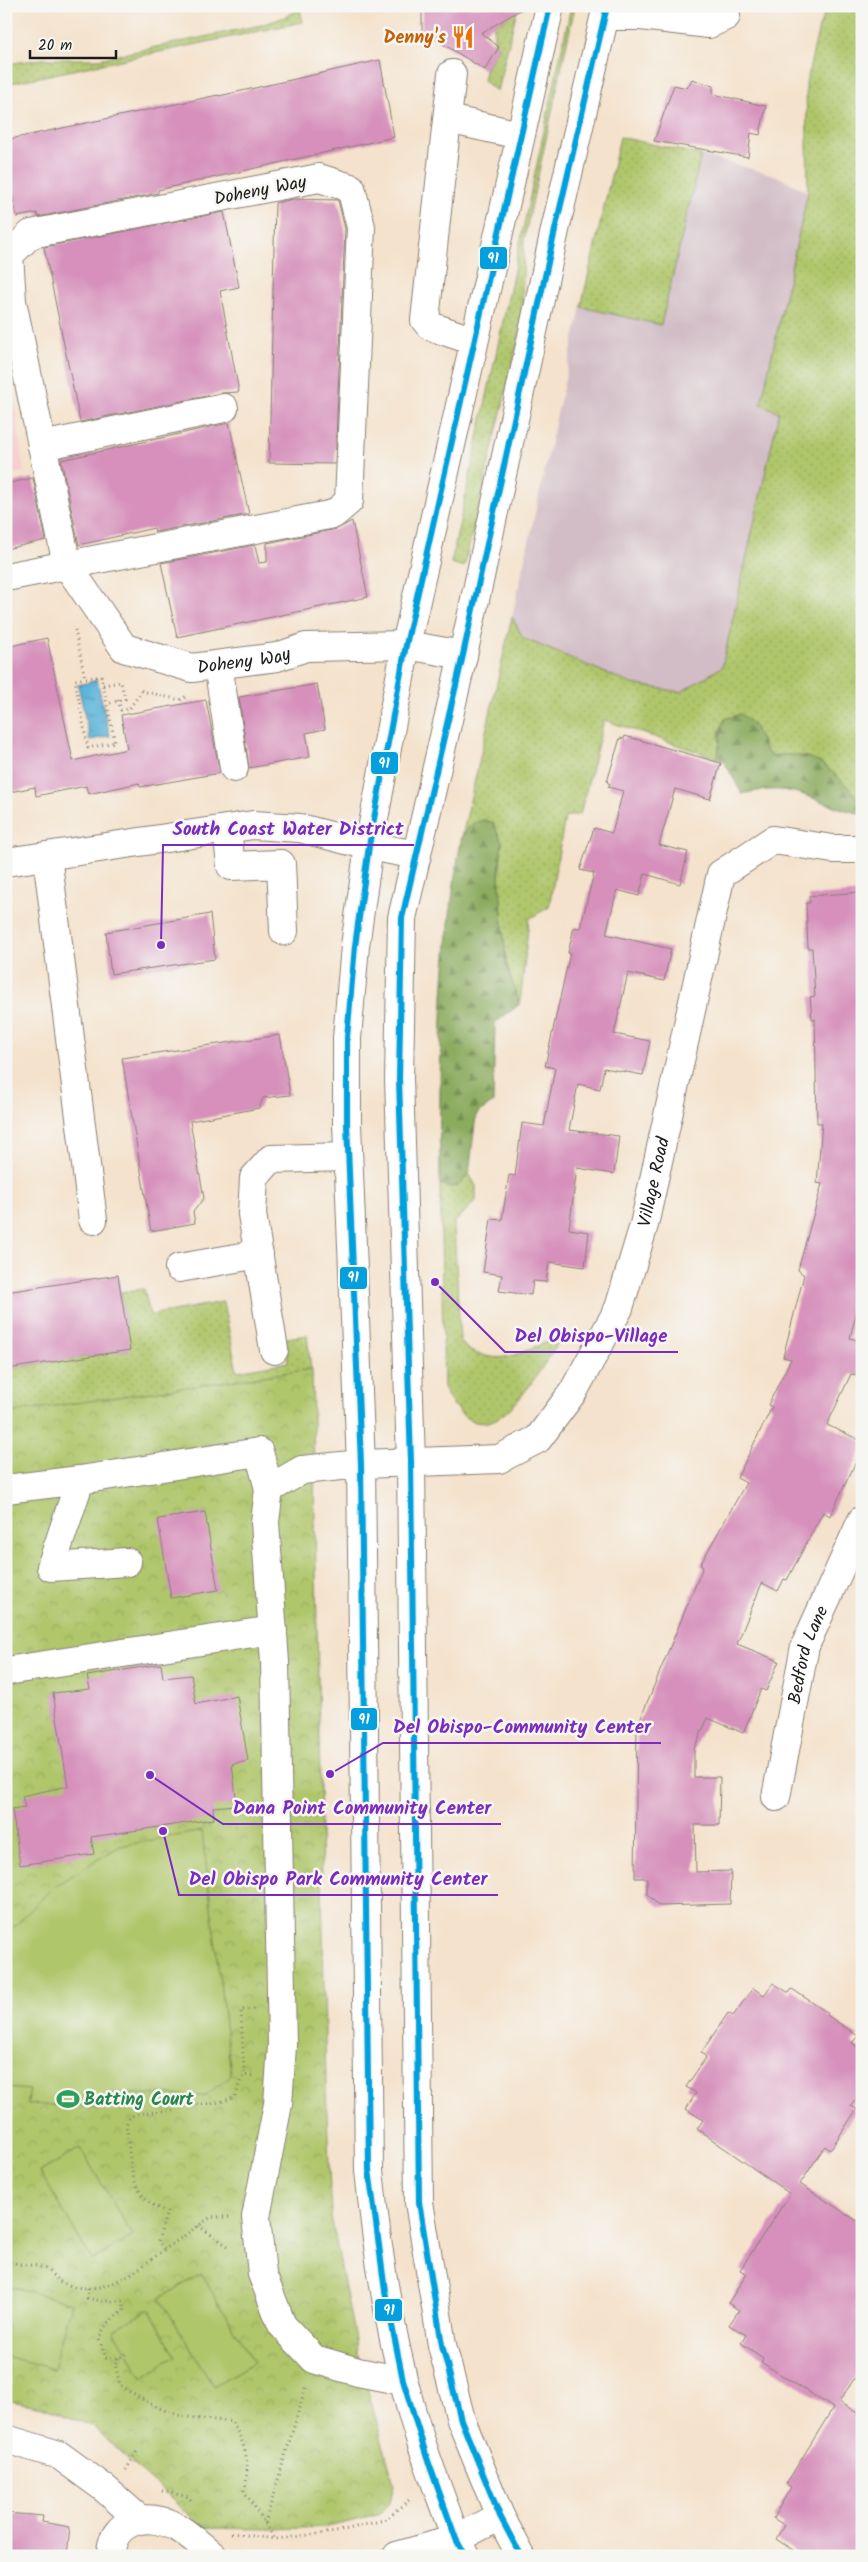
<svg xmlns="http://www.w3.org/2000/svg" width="868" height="2562" font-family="Kalam,sans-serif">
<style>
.built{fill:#f7cfd1}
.industrial{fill:#d2bdc6}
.grass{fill:url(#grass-dots);stroke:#667144}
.forest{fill:url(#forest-firs);stroke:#54643e}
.park{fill:url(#park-crowns);stroke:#667144}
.pitch{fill:#afc66b;stroke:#667144}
.water{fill:url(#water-ripples);stroke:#3c687b}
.building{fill:#d690bb}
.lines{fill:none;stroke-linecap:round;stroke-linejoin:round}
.minor-casing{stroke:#887f74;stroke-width:30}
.major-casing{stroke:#887f74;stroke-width:30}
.path{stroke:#887f74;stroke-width:3;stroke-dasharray:1 4;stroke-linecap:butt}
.minor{stroke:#fff;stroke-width:28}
.major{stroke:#fff;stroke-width:28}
.bus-1-casing{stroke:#f6f6f2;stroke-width:10}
.bus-1{stroke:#03a0dd;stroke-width:6}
.labels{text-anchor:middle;stroke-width:5;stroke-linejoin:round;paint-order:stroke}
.food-label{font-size:18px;font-weight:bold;fill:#c56008;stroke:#f6f6f2;text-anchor:end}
.street-label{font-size:18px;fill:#1c1c1c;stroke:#f6f6f2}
.leisure-label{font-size:18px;font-weight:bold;fill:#27864d;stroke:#f6f6f2;text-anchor:start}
.leader{fill:none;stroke:#7b2cbf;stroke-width:2}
.callout-dot{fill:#7b2cbf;stroke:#f6f6f2;stroke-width:2}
.callout-label{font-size:19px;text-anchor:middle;font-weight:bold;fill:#7b2cbf;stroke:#f6f6f2;stroke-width:5;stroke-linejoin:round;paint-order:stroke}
.line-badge{stroke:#f6f6f2;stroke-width:2}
.badge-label{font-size:14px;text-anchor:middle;font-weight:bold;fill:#fff}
</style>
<defs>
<pattern id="grass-dots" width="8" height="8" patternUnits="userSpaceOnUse" patternTransform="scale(1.25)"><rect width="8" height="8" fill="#afc66b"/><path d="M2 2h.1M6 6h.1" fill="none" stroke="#96aa5c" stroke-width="1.8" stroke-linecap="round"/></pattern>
<pattern id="forest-firs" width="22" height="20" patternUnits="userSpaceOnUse" patternTransform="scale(1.25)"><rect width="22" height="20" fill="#8bab5f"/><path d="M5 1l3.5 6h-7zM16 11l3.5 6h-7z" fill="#718a4e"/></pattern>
<pattern id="park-crowns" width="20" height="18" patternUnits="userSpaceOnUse" patternTransform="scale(1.25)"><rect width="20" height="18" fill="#afc66b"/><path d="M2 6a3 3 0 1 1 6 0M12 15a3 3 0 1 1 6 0" fill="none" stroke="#96aa5c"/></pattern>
<pattern id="water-ripples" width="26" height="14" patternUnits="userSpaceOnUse" patternTransform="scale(1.25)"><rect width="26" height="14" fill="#5db4da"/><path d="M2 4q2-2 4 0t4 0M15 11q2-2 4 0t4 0" fill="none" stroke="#4c92b0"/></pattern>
</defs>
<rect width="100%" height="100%" fill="#f6f6f2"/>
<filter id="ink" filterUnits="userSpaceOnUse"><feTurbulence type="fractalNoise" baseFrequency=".02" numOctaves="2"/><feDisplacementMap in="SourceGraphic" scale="10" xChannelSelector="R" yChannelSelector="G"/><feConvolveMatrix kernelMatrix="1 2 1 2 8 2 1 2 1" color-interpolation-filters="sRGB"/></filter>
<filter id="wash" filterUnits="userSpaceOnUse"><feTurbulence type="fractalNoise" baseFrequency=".0096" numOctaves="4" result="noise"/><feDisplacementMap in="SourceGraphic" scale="20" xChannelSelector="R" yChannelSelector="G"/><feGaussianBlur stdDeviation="1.12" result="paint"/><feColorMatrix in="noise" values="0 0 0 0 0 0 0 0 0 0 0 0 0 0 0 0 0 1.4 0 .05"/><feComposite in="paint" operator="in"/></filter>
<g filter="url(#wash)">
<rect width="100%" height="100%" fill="#f4e2cc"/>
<path class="built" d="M6 345 24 472 6 476Z"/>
<path class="industrial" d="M701 155 777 176 808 192 761 404 779 411 722 667 681 692 632 684 523 638 512 617 581 307 661 325Z"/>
<g class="grass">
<path d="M518 6 497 91 483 81 485 70 499 47 494 43V25L505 19Z"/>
<path d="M571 6H575L524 240 522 310 519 337 464 567 451 563Z"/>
<path d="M828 6H862V806C837 771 815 751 770 756L764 748 762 740 719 730 720 748 716 758 604 720 580 814 565 817 549 907 529 919 520 1004C501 960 496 904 501 856L461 841 512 617 523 638 632 684 681 692 722 667 779 412 761 404 808 192 806 83 819 27Z"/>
<path d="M300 9 303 22 6 84V64L43 59H99L261 25 285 17Z"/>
<path d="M620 137 701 155 661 325 581 307Z"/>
<path d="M469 1174 476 1186V1201L454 1223 460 1340C465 1349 472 1353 482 1355 514 1365 531 1343 561 1339 532 1379 488 1472 444 1390L440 1184 449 1187 458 1186Z"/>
<path d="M144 1289 150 1315 223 1302 237 1371 288 1362 287 1338 307 1335 312 1377 6 1434V1369L129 1350 121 1292Z"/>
</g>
<g class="forest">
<path d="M740 714C762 728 756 739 770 756 785 754 799 754 813 759 825 763 858 794 862 806 863 808 862 811 862 814 812 804 798 780 742 794L724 761 716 758C723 742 716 735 725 719Z"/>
<path d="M485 820 493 823 502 842 499 873 506 964 520 1004 495 1023 493 1102 476 1115 469 1174 458 1186 449 1187 440 1184C439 1069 440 954 461 841 466 828 471 822 485 820Z"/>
</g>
<path class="park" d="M312 1369 326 2088 331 2216 358 2355 394 2484 390 2502 378 2515 328 2527 271 2529 203 2528 92 2426 42 2407 6 2400V1413Z"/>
<g class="pitch">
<path d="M202 1831 231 2075 205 2096 108 2093 107 2108 28 2104 29 2090 6 2088V1937L9 1932 53 1887 120 1846Z"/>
<path d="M80 2148 133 2236 92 2260 40 2172Z"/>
<path d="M201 2274 254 2362 213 2386 160 2298Z"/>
<path d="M6 2285 71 2303 53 2369 6 2356Z"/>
<path d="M149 2309 176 2356 142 2377 114 2330Z"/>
</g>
<path class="water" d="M97 680 110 736 90 740 78 685Z"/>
<g id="blocks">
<g class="building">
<path d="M422 6H527L481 33 499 47 485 70 422 31Z"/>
<path d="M380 60 394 137 158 190V193L38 217 37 213 17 217 6 168V140L218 95 219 96Z"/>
<path d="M692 79 713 86V94L766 106 760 135 751 133 748 157 654 141 674 85 687 88Z"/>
<path d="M293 199 338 200 345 229 335 464 269 463 275 203Z"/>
<path d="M224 212 239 287 220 291 239 392 221 393 80 422 44 247Z"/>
<path d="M229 423 249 514 155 532 154 528 79 545 61 460Z"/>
<path d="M33 478 46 540 6 549V484Z"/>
<path d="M352 521 368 597 177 637 161 563 255 545 259 563 267 562V543L337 529Z"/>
<path d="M47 638 73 761 127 749 121 715 206 700 220 773 140 787 139 783 88 794 86 786 36 796 35 787 10 792 6 775V647Z"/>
<path d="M317 684 325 729 306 733 310 757 249 768 239 697Z"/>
<path d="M625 736 721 763 710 799 675 789 659 845 688 852 680 884 645 874 639 896 617 890 606 934 671 949 664 981 628 973 614 1034 650 1041 643 1075 604 1068 600 1089 578 1084 569 1130 619 1136 614 1174 577 1168 569 1229 589 1232 585 1267 549 1262 546 1282 533 1281 531 1295 499 1291 502 1275 483 1272 491 1219 502 1220 509 1175 515 1176 522 1123 544 1126 555 1068 545 1066 570 953H568L574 927 580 928 594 873 580 870 594 828 612 833 623 791 608 787 610 784 607 782 620 738 624 739Z"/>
<path d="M862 892V1290L850 1338 862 1342V1377L851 1374 827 1425 862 1441V1449L830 1516 823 1512 787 1580 784 1579 778 1591 762 1583 737 1644 779 1661 766 1691 761 1689 743 1733 708 1718 694 1749V1777H720L719 1825H695L696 1872 731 1871 730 1904 659 1906 647 1894V1878H635L637 1727 703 1567 700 1565 746 1483 737 1478 772 1407 768 1405 791 1359 783 1357 804 1275 798 1270 822 1184 817 1183 822 1123H817L815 1019H812L810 997 815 996 812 948H808L806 903H810L809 896Z"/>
<path d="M210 914 215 959 111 974 106 932Z"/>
<path d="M280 1035 290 1095 263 1098 259 1108 190 1121 204 1198 193 1212 195 1223 151 1231 122 1058Z"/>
<path d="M118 1275 130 1350 6 1369V1292Z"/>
<path d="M205 1512 218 1590 171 1598 158 1519Z"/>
<path d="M161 1664 163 1678 191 1675 196 1704 237 1696 248 1761 232 1764 237 1805 213 1807 214 1819 91 1837 94 1854 20 1865 12 1809 25 1807 22 1796 68 1786 53 1693 90 1689 87 1676Z"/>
<path d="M773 1983 789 1993 792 1989 828 2013 827 2015 858 2036 852 2043 862 2050V2090L851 2106 857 2109 830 2150 825 2146 800 2184 862 2224V2367L839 2402 862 2416V2556H802L776 2539 784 2525 773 2518 791 2487 786 2484 833 2408 761 2362 763 2358 741 2343 746 2335 729 2325 739 2310 728 2303 747 2274 740 2270 790 2194 697 2129 703 2120 686 2109 696 2093 686 2087 706 2057 701 2053 728 2013 733 2016 753 1988 764 1995Z"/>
<path d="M6 2513 43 2516 42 2522 70 2527 67 2556H6Z"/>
</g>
</g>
</g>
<g filter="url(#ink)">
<use href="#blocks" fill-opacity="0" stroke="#887f74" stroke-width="1"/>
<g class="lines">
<defs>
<g id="minor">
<path d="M605 16H641L709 24 726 16"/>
<path d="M452 74 425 320 430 326 474 341"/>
<path d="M448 119 520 135"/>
<path d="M319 178 351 188 361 227 349 501 334 514 67 565 12 301 9 255 31 234Z"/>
<path d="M42 446 224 408"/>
<path id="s1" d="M6 577 67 565 124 648 192 668 277 657 306 647 406 645 463 655"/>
<path d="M218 665 234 768"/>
<path d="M227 829 231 866 281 864 284 931"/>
<path d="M47 856 93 1220"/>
<path d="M6 862 253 825 300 828 369 846 417 855"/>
<path d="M179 1268 259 1254"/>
<path d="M274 1350 252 1214 254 1178 271 1159 348 1157"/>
<path d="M6 1489 80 1480"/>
<path d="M127 1562 51 1567 80 1480 259 1452 269 1489"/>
<path d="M6 1671 273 1630"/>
<path id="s2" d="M776 1797 805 1646 862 1520"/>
<path id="s3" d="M403 2381 358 2372 314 2359 282 2325 262 2274 256 2217 278 2104 282 2046 275 1662 265 1522 269 1489 302 1470 361 1464 499 1459 538 1439 573 1392 619 1308 644 1225 721 874 773 840 833 849H862"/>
<path d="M6 2439 59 2455 104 2488 139 2519"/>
<path d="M111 2556C110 2520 148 2511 176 2527 189 2534 201 2546 213 2556"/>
<path d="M397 2556 456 2539 500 2516"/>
</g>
<g id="major">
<path d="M465 2556 456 2539C441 2496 423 2453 411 2409 389 2331 377 2251 369 2170L361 1464 347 1124V1038L355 946 369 846 406 645 550 6"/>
<path d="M521 2556 500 2516 461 2420 442 2345 419 2202 411 1462 399 1079 402 918 463 655 555 230 607 6"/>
</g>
</defs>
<use href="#minor" class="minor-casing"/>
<use href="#major" class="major-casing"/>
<g class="path">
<path d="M307 6 312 10 331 6"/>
<path d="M75 630 85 678 101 676 115 742 88 748 75 680 85 678"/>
<path d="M103 685 121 682 125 699 107 704"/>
<path d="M118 700 121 710 129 709 142 691 180 700 187 696"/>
<path d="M252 2076 244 2075 241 2010 254 2009"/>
<path d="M229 2217H211L165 2249 158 2241 167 2212C126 2197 132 2162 126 2124L130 2117 137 2114 173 2110V2105L211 2104 234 2098C239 2090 238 2083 244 2075"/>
<path d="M198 2226 231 2248"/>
<path d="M6 2259C17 2267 31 2263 43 2268 50 2271 55 2279 61 2282 101 2301 135 2272 165 2249"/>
<path d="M88 2288 87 2298 101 2301H123L124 2310 107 2323 99 2338 106 2358H119L128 2353"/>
<path d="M119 2358 115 2364 120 2385C140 2399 164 2413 188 2417 202 2420 217 2419 232 2422 246 2445 251 2465 244 2491L275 2539 336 2532 384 2520 409 2500V2497"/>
<path d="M126 2470 137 2451"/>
<path d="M162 2491 189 2497 192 2502"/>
<path d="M265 2523 306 2386"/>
<path d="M231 2533 274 2539"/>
</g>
<use href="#minor" class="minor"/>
<use href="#major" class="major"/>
<defs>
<g id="bus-1">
<path d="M465 2556 456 2539 427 2458 403 2380 385 2291 369 2170 361 1464 347 1124V1038L355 946 369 846 406 645 550 6"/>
<path d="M521 2556 500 2516 461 2420 442 2345 419 2202 411 1462 399 1079 402 918 463 655 555 230 607 6"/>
</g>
</defs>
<use href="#bus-1" class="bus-1-casing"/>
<use href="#bus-1" class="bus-1"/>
</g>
</g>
<defs>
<symbol id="restaurant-bare" viewBox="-9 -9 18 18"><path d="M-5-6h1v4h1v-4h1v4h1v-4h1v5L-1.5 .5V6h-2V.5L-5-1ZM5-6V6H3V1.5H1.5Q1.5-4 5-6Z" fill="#e8710a" stroke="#f6f6f2" stroke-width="2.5" paint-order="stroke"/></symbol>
<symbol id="stadium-bare" viewBox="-9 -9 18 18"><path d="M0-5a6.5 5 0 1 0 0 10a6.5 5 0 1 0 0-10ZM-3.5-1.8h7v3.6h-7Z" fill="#2e9e5b" stroke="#f6f6f2" stroke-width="2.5" paint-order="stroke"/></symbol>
</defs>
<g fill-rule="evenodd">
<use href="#restaurant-bare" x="447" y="21" width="32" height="32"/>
<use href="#stadium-bare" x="52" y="2083" width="32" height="32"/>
</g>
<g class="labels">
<g class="food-label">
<text x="446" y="43">Denny's</text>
</g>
<g class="street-label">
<text transform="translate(260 190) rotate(-11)" y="6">Doheny Way</text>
<text dy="6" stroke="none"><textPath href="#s1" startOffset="286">Doheny Way</textPath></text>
<text dy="6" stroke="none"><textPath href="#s3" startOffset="1546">Village Road</textPath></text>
<text dy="6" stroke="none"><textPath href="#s2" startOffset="146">Bedford Lane</textPath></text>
</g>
<g class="leisure-label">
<text x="84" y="2105">Batting Court</text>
</g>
</g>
<path class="leader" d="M161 945L163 845H414M435 1282L505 1352H678M330 1774L383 1743H661M150 1775L223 1824H501M163 1831L179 1895H498"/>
<g class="callout-dot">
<circle cx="161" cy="945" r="5"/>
<circle cx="435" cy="1282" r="5"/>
<circle cx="330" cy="1774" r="5"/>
<circle cx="150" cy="1775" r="5"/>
<circle cx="163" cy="1831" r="5"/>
</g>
<g class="callout-label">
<text x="288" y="835">South Coast Water District</text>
<text x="591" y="1342">Del Obispo-Village</text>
<text x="522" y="1733">Del Obispo-Community Center</text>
<text x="362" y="1814">Dana Point Community Center</text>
<text x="338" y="1885">Del Obispo Park Community Center</text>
</g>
<g class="line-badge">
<rect x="479" y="246" width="29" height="24" rx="5" fill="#03a0dd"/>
<rect x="370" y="751" width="29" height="24" rx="5" fill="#03a0dd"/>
<rect x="339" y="1266" width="29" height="24" rx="5" fill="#03a0dd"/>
<rect x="350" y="1707" width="28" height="24" rx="5" fill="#03a0dd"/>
<rect x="374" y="2298" width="29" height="24" rx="5" fill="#03a0dd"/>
</g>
<g class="badge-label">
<text x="493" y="263">91</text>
<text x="384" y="768">91</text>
<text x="353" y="1282">91</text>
<text x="364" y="1724">91</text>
<text x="389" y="2315">91</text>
</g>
<rect width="868" height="2562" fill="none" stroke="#f6f6f2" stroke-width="25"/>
<path d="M30 50v8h86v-8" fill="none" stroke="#1c1c1c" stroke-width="2.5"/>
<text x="38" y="50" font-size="15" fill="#1c1c1c" stroke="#f6f6f2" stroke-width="4" paint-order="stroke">20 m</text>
</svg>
